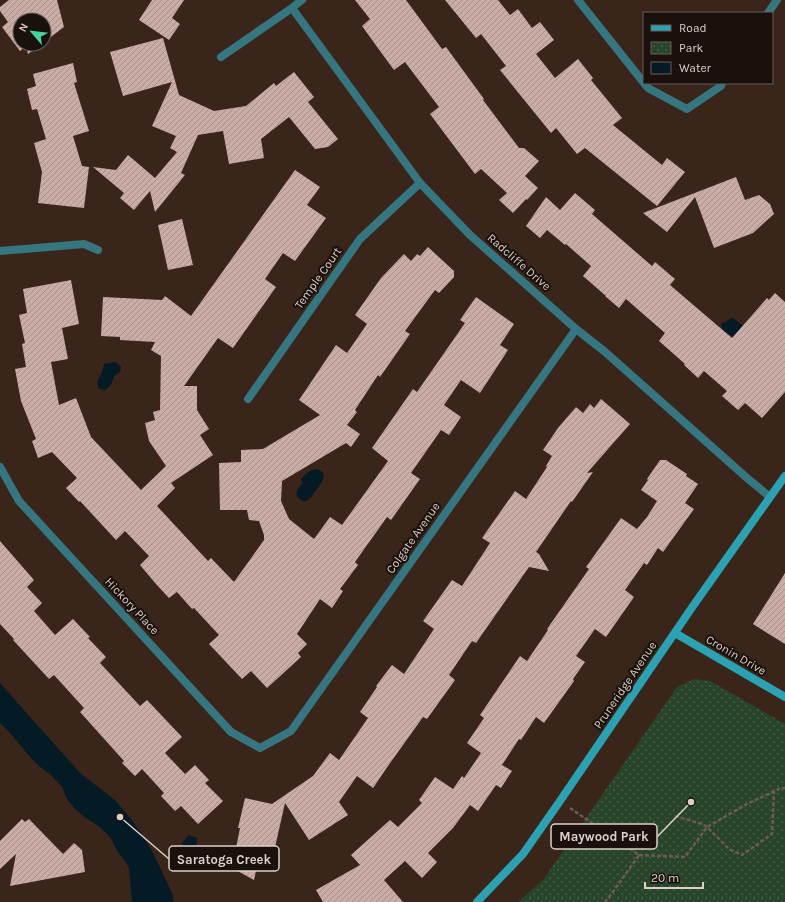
<svg xmlns="http://www.w3.org/2000/svg" width="785" height="902" font-family="Karla,sans-serif">
<style>
.park{fill:url(#park-dots)}
.water{fill:#041a25}
.building{fill:url(#building-hatch)}
.lines{fill:none;stroke-linecap:round;stroke-linejoin:round}
.path{stroke:#6d5b51;stroke-width:2.5;stroke-dasharray:4 2;stroke-linecap:butt}
.street{stroke:#367680;stroke-width:8}
.secondary{stroke:#2ca1b1;stroke-width:8}
.labels{text-anchor:middle;stroke-width:4;stroke-linejoin:round;paint-order:stroke}
.street-label{font-size:12px;fill:#ded0c9;stroke:#1a110c}
.leader{fill:none;stroke:#ded0c9;stroke-width:1.5}
.callout-dot{fill:#ded0c9;stroke:#1a110c;stroke-width:1.5}
.callout{fill:#1a110c;stroke:#ded0c9;stroke-width:1.5}
.callout-label{font-size:13px;text-anchor:middle;font-weight:bold;fill:#ded0c9}
</style>
<defs>
<pattern id="park-dots" width="8" height="8" patternUnits="userSpaceOnUse"><rect width="8" height="8" fill="#28452a"/><path d="M2 2h.1M6 6h.1" fill="none" stroke="#475f48" stroke-width="1.8" stroke-linecap="round"/></pattern>
<pattern id="building-hatch" width="6" height="6" patternUnits="userSpaceOnUse"><rect width="6" height="6" fill="#caaca6"/><path d="M-1 1l2-2M0 6l6-6M5 7l2-2" fill="none" stroke="#a8908c"/></pattern>
</defs>
<rect width="100%" height="100%" fill="#39251a"/>
<path class="park" d="M694 679 710 681 785 724V902H518L543 880 677 687Z"/>
<g class="water">
<path d="M733 318 755 335 736 338 725 332 721 326 722 323C727 322 728 319 733 318Z"/>
<path d="M116 362 121 367 120 372 114 376 111 385 105 390 99 389 97 382 102 372 104 364Z"/>
<path d="M316 469C330 472 322 482 317 489 314 492 312 497 309 499 307 501 305 501 303 501 292 496 297 489 303 483L301 480C304 474 310 470 316 469Z"/>
<path d="M0 683 80 773 115 800 131 819 147 842 156 859 172 893 174 902H132L129 868 125 861 117 851 112 840 108 835 100 827 86 818 76 810 67 799 62 787 52 776 39 766 30 757 12 735 0 723Z"/>
<path d="M189 835 197 838 196 851 198 865 193 869 187 866 182 843Z"/>
</g>
<g class="building">
<path d="M9 0H57L64 27 44 42V20H20V44H42L28 54 26 46 20 51 2 27 8 22 0 11V7Z"/>
<path d="M152 0H184L172 18 180 24 169 40 139 20Z"/>
<path d="M355 0H406L442 49 446 47 484 99 483 100 519 148H524L539 161 525 176 538 188 527 200 526 199 513 213 499 200 507 193 481 169 475 174 430 114 439 107 405 62 394 70 380 51 362 26 370 19Z"/>
<path d="M445 0H498L510 15 518 9 532 28 540 22 554 40 536 54 555 78 578 59 593 78 591 80 622 118 613 125 662 165 667 158 685 172 657 206 585 148 577 154 556 128 551 133 500 70 506 66 481 34 476 38Z"/>
<path d="M163 38 179 95 214 111 246 106 274 83 276 86 294 72 314 97 308 102 338 139 328 147 315 149 289 117 261 139 264 158 229 164 223 131 198 135 181 173 185 175 155 212 150 191 134 210 120 198 124 193 93 167 116 170 128 155 155 178 177 152 170 148 176 136 152 126 172 82 123 96 110 52Z"/>
<path d="M73 63 77 82 74 83 89 131 73 136 82 166 89 167 84 208 38 203 42 172 34 143 46 139 37 109 32 110 27 89 36 86 33 74Z"/>
<path d="M295 170 320 187 307 205 326 218 295 261 283 253 265 279 276 287 233 348 218 338 184 386H197V410L209 429 200 435 213 455 171 483 175 488 157 506 208 561 211 558 234 582 264 540V535L259 521 249 520 247 510H220L219 463 241 462V450L263 449 320 415 299 400 336 345 347 353 367 324 355 315 381 278 404 254 411 261 417 254 420 256 428 247 454 271V277L439 293 435 290 405 331 410 334 380 377 378 375 355 410 357 412 347 425 360 434 351 447 346 443 282 481 281 501 289 519 314 539 330 517 342 525 388 461 372 448 413 389 417 392 465 323 460 320 476 297 514 324 500 345 508 350 480 393 461 380 444 405 461 417 449 435 441 430 411 473 420 479 391 520 387 517 355 562 358 565 340 589 343 591 332 608 320 599 297 634 307 644 298 653 301 657 267 688 251 671 242 679 209 644 219 635 194 608 192 609 177 592 169 598 156 584 140 565 149 556 125 531 116 540 80 501 79 502 66 488 77 478 52 452 38 458 32 441 36 439 21 401 15 369 26 367 22 344 25 343 19 315 27 313 23 289 71 280 79 324 62 328 68 359 51 362 59 405 76 398 91 437 141 490 166 466 149 441 145 423 155 420 153 412 160 410 161 356 151 350 155 342 120 340V337L101 336 103 297 162 300 165 296 191 316Z"/>
<path d="M736 177 745 200 759 195 770 204 774 214 753 233 714 248 695 197 667 232 643 213Z"/>
<path d="M575 193 595 210 592 214 652 266 655 262 675 279 670 285 732 338 767 298 769 300 775 293 785 302V392L762 418 745 403 738 410 722 396 727 391 704 371 698 378 684 365 685 364 659 341 665 333 626 299 619 308 605 296H606L583 276 591 266 566 244 565 245 547 230 540 238 526 226 546 197 560 210Z"/>
<path d="M182 219 193 265 168 270 158 225Z"/>
<path d="M601 399 630 424 587 473 593 472 572 502 571 501 536 552 539 554 549 571 529 567 476 643 472 641 449 675 455 680 427 719 423 717 388 766 373 788 357 776 339 802 348 815 309 840 285 803 271 865 258 862 254 880 234 869 238 853H235L240 828H238L245 798 272 804 313 776 330 753 339 760 368 718 360 712 377 687 376 686 392 665 404 674 434 629 423 621 452 580 462 586 490 543 482 538 515 491 526 499 547 467 546 466 552 456 543 450 558 428 576 407 583 413 590 404 594 408Z"/>
<path d="M660 460H666L687 474 686 476 698 484 685 503 694 509 663 552 658 548 647 565 644 563 625 590 634 597 606 637 595 629 576 656 585 662 573 679 574 681 544 723 536 717 521 740 519 739 502 765 512 771 501 788 496 785 478 811 470 805 453 828 428 853 437 862 422 878 405 861 384 880 403 902H323L316 890 360 865 351 855 390 820 398 827 422 803 419 800 435 777 453 789 462 776 464 778 481 753 467 743 484 718 480 715 520 656 527 661 548 630 547 629 589 569 586 567 621 518 637 529 647 517 657 501 641 490 648 480 647 479Z"/>
<path d="M0 541 34 580 27 587 42 603 34 611 55 635 73 619 90 637 88 638 106 657 100 663 140 706 147 700 182 737 165 753 185 774 195 765 209 780 205 783 223 801 198 824 181 806 175 811 161 796 164 793 142 769 135 776 122 763 124 761 80 712 84 708 54 675 49 679 13 640 14 639 0 624Z"/>
<path d="M785 573V644L753 624Z"/>
<path d="M22 819 25 822 29 819 63 854 74 843 82 850 85 872 10 886 16 854 0 869V841Z"/>
</g>
<g class="lines">
<g class="path">
<path d="M570 808 639 855 615 889 605 902"/>
<path d="M675 816 702 824 707 827 729 849 742 855 772 834 774 792"/>
<path d="M639 855 685 857 707 827 747 804 781 788H785"/>
</g>
<g class="street">
<path d="M578 0 648 88 687 109 721 86 722 83"/>
<path d="M292 8 420 183 470 235 576 329 604 351 747 478 770 497"/>
<path d="M768 13 777 0"/>
<path d="M221 57 292 8 302 0"/>
<path d="M0 251 84 244 98 250"/>
<path d="M248 399 360 239 420 183"/>
<path d="M0 467 19 501 231 732 260 748 291 731 576 329"/>
</g>
<g class="secondary">
<path d="M675 633 785 697"/>
<path d="M477 902 523 854 560 801 693 606 785 476"/>
</g>
</g>
<g class="labels">
<g class="street-label">
<text transform="translate(519 262) rotate(41)" y="4">Radcliffe Drive</text>
<text transform="translate(318 278) rotate(-55)" y="4">Temple Court</text>
<text transform="translate(413 538) rotate(-55)" y="4">Colgate Avenue</text>
<text transform="translate(132 606) rotate(47)" y="4">Hickory Place</text>
<text transform="translate(736 655) rotate(30)" y="4">Cronin Drive</text>
<text transform="translate(625 685) rotate(-56)" y="4">Pruneridge Avenue</text>
</g>
</g>
<path class="leader" d="M691 802L657 837M120 817L169 859"/>
<g class="callout-dot">
<circle cx="691" cy="802" r="4"/>
<circle cx="120" cy="817" r="4"/>
</g>
<g class="callout">
<rect x="551" y="824" width="106" height="25" rx="4"/>
<rect x="169" y="846" width="110" height="25" rx="4"/>
</g>
<g class="callout-label">
<text x="604" y="841">Maywood Park</text>
<text x="224" y="864">Saratoga Creek</text>
</g>
<rect x="643" y="12" width="130" height="72" fill="#1a110c" stroke="#685d58"/>
<rect x="651" y="25" width="20" height="6" fill="#2ca1b1" stroke="#685d58"/>
<text x="679" y="32" font-size="12" fill="#ded0c9">Road</text>
<rect x="651" y="42" width="20" height="12" fill="url(#park-dots)" stroke="#685d58"/>
<text x="679" y="52" font-size="12" fill="#ded0c9">Park</text>
<rect x="651" y="62" width="20" height="12" fill="#041a25" stroke="#685d58"/>
<text x="679" y="72" font-size="12" fill="#ded0c9">Water</text>
<g transform="translate(32 32) rotate(298)"><circle r="19" fill="#1a110c" stroke="#685d58"/>
<path d="M0-3L7 15L0 10L-7 15Z" fill="#45d49f"/>
<text y="-6" font-size="11" font-weight="bold" text-anchor="middle" fill="#ded0c9">N</text>
</g>
<path d="M645 882v6h58v-6" fill="none" stroke="#ded0c9" stroke-width="2"/>
<text x="651" y="882" font-size="12" fill="#ded0c9" stroke="#1a110c" stroke-width="3" paint-order="stroke">20 m</text>
</svg>
